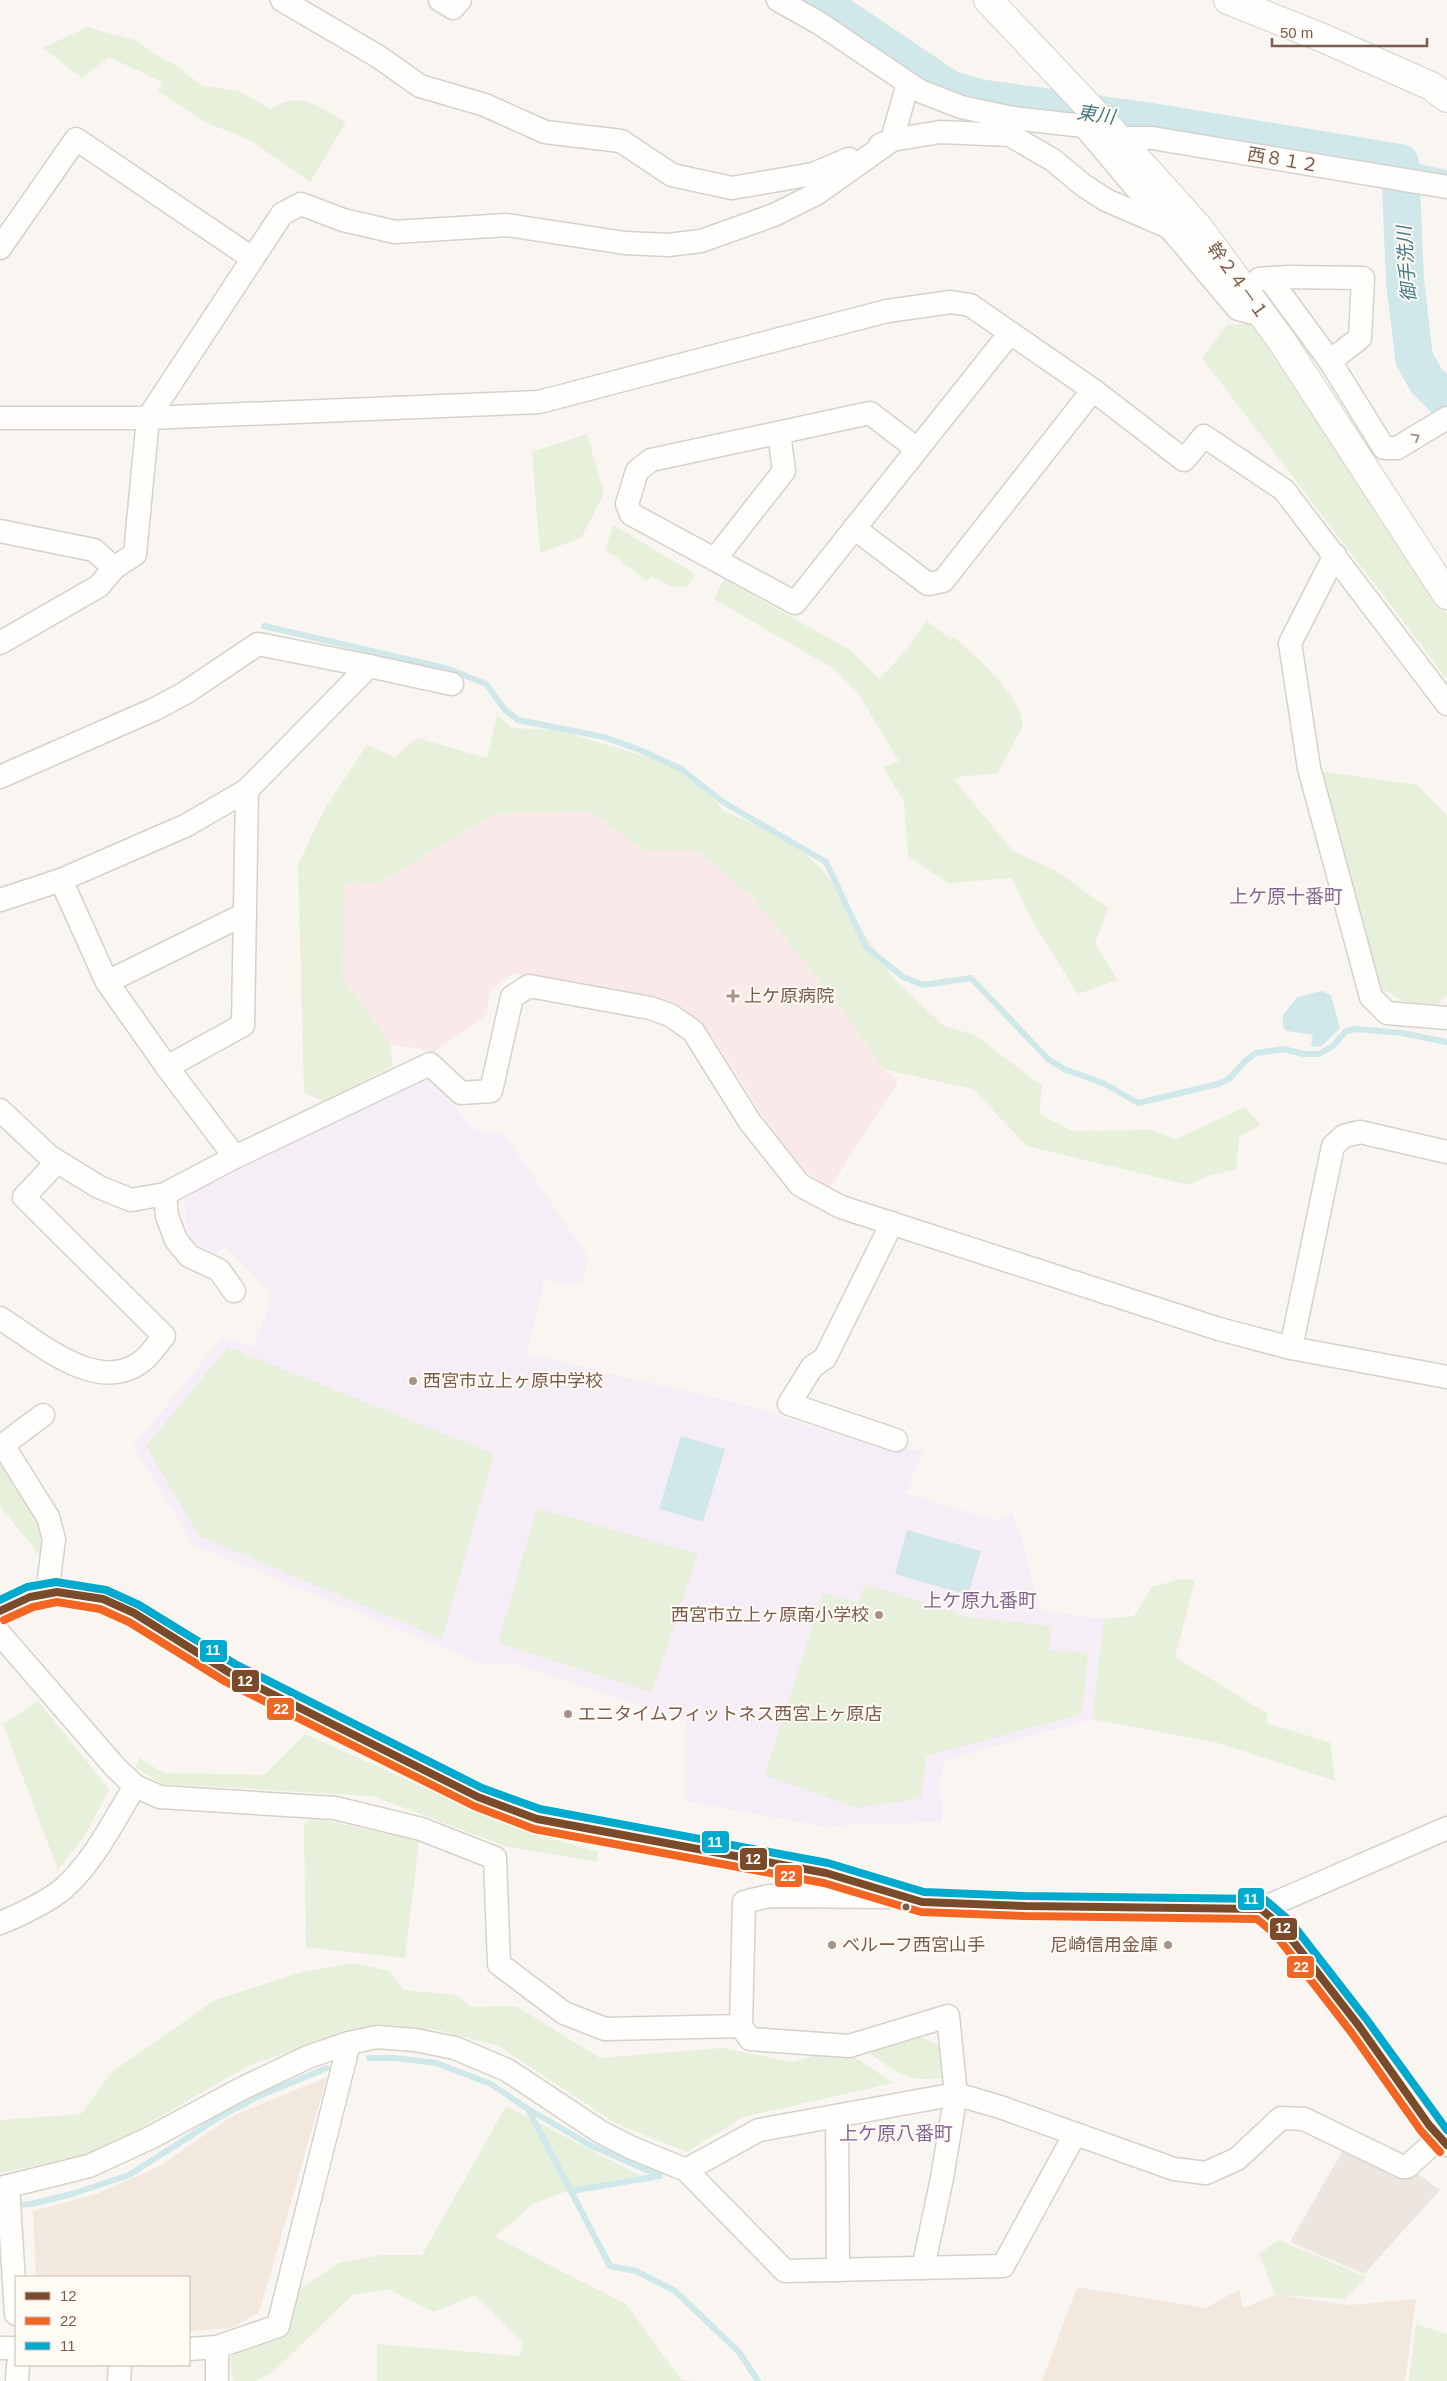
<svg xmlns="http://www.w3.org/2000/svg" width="1447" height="2381" font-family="Helvetica,'Noto Sans JP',sans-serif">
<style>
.residential{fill:#f2e8de}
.industrial{fill:#ede5e0}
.education{fill:#f6eef6}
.medical{fill:#fae9e9}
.green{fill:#e7f0db}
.water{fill:#d0e8ea}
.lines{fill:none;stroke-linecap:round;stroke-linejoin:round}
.stream{stroke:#d0e8ea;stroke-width:6}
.river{stroke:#d0e8ea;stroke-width:38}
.minor-casing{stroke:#d7d1cb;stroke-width:25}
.tertiary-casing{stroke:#d7d1cb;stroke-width:30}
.minor{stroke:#fefefd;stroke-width:22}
.tertiary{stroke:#fefefd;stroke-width:28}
.bus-1-casing{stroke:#fffaf3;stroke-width:11}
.bus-2-casing{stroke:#fffaf3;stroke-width:11}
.bus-3-casing{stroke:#fffaf3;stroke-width:11}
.bus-1{stroke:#7a4b2a;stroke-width:8}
.bus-2{stroke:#f26522;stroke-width:8}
.bus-3{stroke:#00a9ce;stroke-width:8}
.oneway{stroke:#a8958b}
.poi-dot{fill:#a69286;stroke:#fffaf3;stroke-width:2}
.bus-dot{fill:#7a5c4d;stroke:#fffaf3;stroke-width:2}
.labels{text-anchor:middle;stroke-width:4;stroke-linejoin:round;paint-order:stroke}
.street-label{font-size:18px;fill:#7a5c4d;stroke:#fffaf3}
.poi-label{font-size:18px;fill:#7a5c4d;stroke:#fffaf3;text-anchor:start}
.water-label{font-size:19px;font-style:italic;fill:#437c86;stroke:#fffaf3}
.neighbourhood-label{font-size:19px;fill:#846695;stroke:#fffaf3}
.line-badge{stroke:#fffaf3;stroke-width:2}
.badge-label{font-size:14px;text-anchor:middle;font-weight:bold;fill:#fff}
</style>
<rect width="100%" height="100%" fill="#f9f5f0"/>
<g class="residential">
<path d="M327 2077 259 2313 231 2328 189 2331V2277H36L33 2211 96 2194 160 2166 232 2116Z"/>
<path d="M1077 2287 1205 2308 1239 2290 1243 2308 1275 2295 1350 2305 1416 2299 1405 2381H1042Z"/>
</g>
<path class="industrial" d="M1345 2147 1414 2171 1440 2190 1364 2274 1290 2242Z"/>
<path class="education" d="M419 1078 431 1081 475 1131 503 1133 588 1257 583 1284 544 1280 527 1354 753 1407 837 1435 923 1451 905 1493 994 1520 1013 1513 1042 1611 1104 1619 1092 1719 946 1760 940 1779 942 1822 821 1826 685 1801V1721L520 1665 481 1663 194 1545 133 1446 222 1338 252 1347 267 1315 270 1292 226 1247 212 1256 188 1236 184 1198Z"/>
<path class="medical" d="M590 812 644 850H697L753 898 841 1008 883 1069 898 1082 829 1189 789 1157 706 1027 668 1002 513 973 490 990 487 1015 434 1052 391 1044 342 978 345 882 379 883 496 813Z"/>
<g class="green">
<path d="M87 27 138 41 155 55 175 65 203 86 239 91 270 109C301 89 318 107 346 122L310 182 250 140 205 122 158 91 162 82 109 57 82 78 43 48Z"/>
<path d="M1253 323 1447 614V679L1202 358 1227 325Z"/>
<path d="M587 434 604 493 581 538 540 553 532 452Z"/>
<path d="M613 525 695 574 687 587 671 586 651 576 648 581C638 575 612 552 605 551Z"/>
<path d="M724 579 850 650 879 679 901 656 927 621 951 640 954 637C973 655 1027 700 1022 728L997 774 962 776 955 781 1013 851 1056 871 1108 908 1095 943 1117 980 1078 994 1033 922 1012 878 948 883 908 856 904 801 883 767 899 761 858 693 834 669 714 599Z"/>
<path d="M497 715 511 728 558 730 663 762 706 788 723 811 789 838 825 873 893 978 944 1026 975 1035 1042 1086 1039 1114 1073 1131 1150 1130 1176 1139 1245 1107 1261 1125 1239 1137 1236 1169 1205 1177 1189 1185 1027 1146 973 1089 883 1069 841 1008 753 898 697 850H644L590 812 496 813 379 883 345 882 342 978 391 1044 392 1066 325 1101 304 1093 298 865 324 810 367 745 395 757 417 738 487 758Z"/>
<path d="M1318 771 1417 785 1447 816V995L1437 1005 1403 1001 1382 989Z"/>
<path d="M228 1347 494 1454 442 1639 199 1536 146 1446Z"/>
<path d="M0 1457 40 1525 42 1558 0 1506Z"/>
<path d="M537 1508 698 1554 652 1692 498 1643Z"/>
<path d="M1181 1579 1195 1580 1175 1657 1268 1714 1267 1723 1331 1743 1335 1781 1218 1743 1092 1719 1104 1619 1134 1616 1152 1587Z"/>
<path d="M865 1584 969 1617 1052 1626 1049 1650 1088 1653 1082 1714 926 1756 921 1798 857 1808 765 1775 823 1593 858 1603Z"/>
<path d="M38 1701 109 1789 84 1837 58 1870 3 1724Z"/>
<path d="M305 1734 515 1828 598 1852 597 1862 508 1847 373 1796 162 1784 136 1768 139 1758 164 1773 264 1775Z"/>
<path d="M311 1817 419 1841 405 1958 306 1947 304 1825Z"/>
<path d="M353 1963 390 1971 403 1990 456 1995 471 2007 516 2006 600 2058 722 2048 792 2062 823 2053 853 2056 893 2083 743 2117 687 2152 617 2124 499 2046 438 2030 376 2024 249 2065 134 2132 94 2153 0 2173V2120L81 2114 112 2072 215 2000 302 1972Z"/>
<path d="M915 2034 940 2046 942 2078C908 2082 898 2074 871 2054L884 2042Z"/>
<path d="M506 2106 641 2176 575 2188 533 2204 495 2237 626 2304 681 2380 699 2381H377V2344L520 2356 523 2343 474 2295 434 2312 388 2289 352 2295 273 2372 256 2381H233L230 2358 243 2347 281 2331 301 2288 339 2263 381 2255H422Z"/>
<path d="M1279 2240 1366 2277 1345 2299 1275 2295 1259 2254Z"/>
<path d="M1416 2324 1447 2334V2381H1409Z"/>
</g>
<g class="water">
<path d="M1322 991 1331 995 1340 1028 1321 1047 1311 1046 1313 1035 1287 1031 1283 1027V1015L1297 997Z"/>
<path d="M681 1436 725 1449 703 1522 659 1509Z"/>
<path d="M907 1530 981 1551 968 1595 895 1574Z"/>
</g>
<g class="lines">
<g class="stream">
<path d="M1400 163 1447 173"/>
<path d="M264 626 449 669 486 684 505 710 518 720 604 737 640 750 681 769 723 802 826 862 866 947 903 977 923 985 971 978 1048 1059 1064 1069 1105 1084 1138 1103 1218 1084 1230 1078 1246 1060 1256 1053 1283 1049 1304 1054H1319L1333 1046 1346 1031 1357 1029 1402 1033 1447 1042"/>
<path d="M369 2058H395L436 2063 491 2084 528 2109 610 2266 636 2271 675 2291 739 2352 758 2381"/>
<path d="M528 2109 590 2145 660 2176"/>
<path d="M571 2191 659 2176"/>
<path d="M13 2205 31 2204 72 2194 129 2175 223 2115 257 2097 327 2068"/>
</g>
<path class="river" d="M817 0 949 89 978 98 1145 121 1400 163 1405 281 1414 358 1426 380 1447 401"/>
<defs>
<g id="minor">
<path d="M282 0 379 57 420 86 485 105 545 132 621 141 672 175 732 188 813 174 849 159"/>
<path d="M440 0 453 8 460 0"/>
<path d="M778 0 819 23 920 91 961 107 1013 118 1110 129"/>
<path d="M1084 126 1238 309 1264 316"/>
<path d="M1118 138H1152L1447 187"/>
<path d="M880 145 892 140 908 83"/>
<path d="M0 248 76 139 252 258"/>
<path d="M1269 278 1330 361 1384 448H1397L1447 418"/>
<path d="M1259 279 1288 277 1363 278 1360 338 1330 361"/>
<path d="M0 418H148L539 402 887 311 951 302 970 305 1093 390 1184 460 1204 436 1284 490 1447 704"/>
<path d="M917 449 870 413 651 460 637 471 627 504 631 514 795 603 1010 333"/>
<path d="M854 528 928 584 943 581 1093 390"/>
<path d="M0 531 94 550 114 568"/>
<path d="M1335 555 1290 643 1309 768 1371 997 1387 1013 1447 1018"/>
<path d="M715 559 784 471 779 433"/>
<path d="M0 643 99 586 114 568 135 554 148 418 282 214 301 204 343 220 395 232 507 225 625 243 668 245 701 241 774 215 816 194 892 140 940 132 1010 135 1053 160 1083 185 1106 200 1173 229"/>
<path d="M369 666 452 684"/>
<path d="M0 777 155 709 185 693 258 644 369 666 247 790 187 825 61 880 0 900"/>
<path d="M61 880 107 982 167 1067 235 1157"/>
<path d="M107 982 245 914"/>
<path d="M167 1067 243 1025 247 790"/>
<path d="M0 1110 50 1157 99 1187 131 1200 165 1194 235 1157 430 1064 461 1093 491 1091 512 997 529 986 650 1008 670 1015 693 1031 750 1122 800 1185 841 1207 1219 1329 1291 1348 1447 1377"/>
<path d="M165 1194 167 1216 176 1240 189 1256 219 1270 234 1291"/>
<path d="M892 1223 825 1358 812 1367 789 1404 896 1440"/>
<path d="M0 1318C38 1342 97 1395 141 1362 150 1356 157 1344 164 1336L24 1197 57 1162"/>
<path d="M1291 1348 1333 1146 1344 1136 1360 1132 1447 1152"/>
<path d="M43 1415 3 1445 48 1517 54 1539 47 1594"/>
<path d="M0 1634 115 1767 135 1786 160 1797 335 1808 421 1829 495 1858 499 1964 564 2013 605 2029 741 2026 750 2039 849 2046 948 2016 956 2094 942 2178 923 2268"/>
<path d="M1447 1828 1261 1909 1282 1927 1359 2026 1429 2125 1447 2145"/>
<path d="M0 1923C18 1916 51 1900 64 1888 95 1860 114 1820 135 1786"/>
<path d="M741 2026 744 1902 769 1896 888 1897"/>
<path d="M837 2116 838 2270"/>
<path d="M686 2170 785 2271 1003 2266 1075 2134"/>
<path d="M8 2186 16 2314"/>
<path d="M0 2188 89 2166 150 2138 241 2089 308 2057 349 2043 377 2037 415 2040 455 2048 507 2070 599 2131 630 2147 686 2170 759 2130 956 2094 1000 2107 1174 2169 1206 2173 1237 2159 1281 2118 1304 2119 1403 2167H1407L1439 2138"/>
<path d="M217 2347V2381"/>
<path d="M0 2348H16"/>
<path d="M189 2349 217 2347 278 2326 349 2043"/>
<path d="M17 2381 18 2365"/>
<path d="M119 2381 120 2365"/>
</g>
<g id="tertiary">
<path d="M988 0 1110 129 1199 228 1281 340 1447 595"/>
<path d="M1228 0 1323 38 1431 86 1447 98"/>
<path d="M0 1611 30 1597 57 1592 103 1599 134 1613 230 1673 478 1797 537 1819 826 1873 922 1902 1025 1906 1261 1909"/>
</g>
</defs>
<use href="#minor" class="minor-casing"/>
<use href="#tertiary" class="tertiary-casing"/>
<use href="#minor" class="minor"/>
<use href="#tertiary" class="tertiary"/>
<defs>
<path id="bus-1" d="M0 1611 30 1597 57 1592 103 1599 134 1613 230 1673 478 1797 537 1819 826 1873 922 1902 1025 1906 1261 1909 1282 1927 1359 2026 1429 2125 1447 2145"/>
<path id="bus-2" d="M4 1620 33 1607 57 1602 100 1609 129 1622 226 1682 474 1806 534 1829 824 1883 921 1912 1025 1916 1257 1919 1275 1934 1351 2032 1421 2131 1440 2152"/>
<path id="bus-3" d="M0 1600 27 1587 56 1582 106 1590 139 1605 235 1664 482 1788 540 1809 828 1863 924 1892 1025 1896 1264 1899 1290 1921 1367 2020 1447 2130"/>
</defs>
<use href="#bus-1" class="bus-1-casing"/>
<use href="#bus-2" class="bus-2-casing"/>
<use href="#bus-3" class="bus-3-casing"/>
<use href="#bus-1" class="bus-1"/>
<use href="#bus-2" class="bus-2"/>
<use href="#bus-3" class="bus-3"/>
</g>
<defs><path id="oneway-chevron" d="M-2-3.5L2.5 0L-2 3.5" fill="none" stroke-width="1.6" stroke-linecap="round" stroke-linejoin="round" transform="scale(1.25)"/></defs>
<use class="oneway" href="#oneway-chevron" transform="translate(1416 437) rotate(-31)"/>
<g class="poi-dot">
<path d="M730.5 988.5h5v5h5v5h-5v5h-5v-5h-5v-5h5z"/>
<circle cx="413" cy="1381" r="5"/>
<circle cx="879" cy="1615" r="5"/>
<circle cx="568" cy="1714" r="5"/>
<circle cx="832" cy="1945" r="5"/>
<circle cx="1168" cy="1945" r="5"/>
</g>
<circle class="bus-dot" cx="906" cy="1907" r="4.5"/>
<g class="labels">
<g class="street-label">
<text transform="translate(1283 160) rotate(10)" y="6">西８１２</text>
<text transform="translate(1238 281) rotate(54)" y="6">幹２４－１</text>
</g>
<g class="poi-label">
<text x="744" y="1002">上ケ原病院</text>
<text x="423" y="1387">西宮市立上ヶ原中学校</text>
<text x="869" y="1621" text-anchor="end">西宮市立上ヶ原南小学校</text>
<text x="578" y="1720">エニタイムフィットネス西宮上ヶ原店</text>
<text x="842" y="1951">ベルーフ西宮山手</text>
<text x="1158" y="1951" text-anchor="end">尼崎信用金庫</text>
</g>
<g class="water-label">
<text transform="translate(1096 114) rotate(8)" y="7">東川</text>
<text transform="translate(1406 264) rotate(-94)" y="7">御手洗川</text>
</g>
<g class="neighbourhood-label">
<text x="1286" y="903">上ケ原十番町</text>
<text x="980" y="1607">上ケ原九番町</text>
<text x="896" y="2140">上ケ原八番町</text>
</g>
</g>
<g class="line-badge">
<rect x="199" y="1639" width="29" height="24" rx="5" fill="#00a9ce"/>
<rect x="231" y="1669" width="29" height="24" rx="5" fill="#7a4b2a"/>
<rect x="266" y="1697" width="29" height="24" rx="5" fill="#f26522"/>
<rect x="701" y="1830" width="29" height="24" rx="5" fill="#00a9ce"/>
<rect x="739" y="1847" width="29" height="24" rx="5" fill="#7a4b2a"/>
<rect x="774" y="1864" width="29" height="24" rx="5" fill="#f26522"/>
<rect x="1237" y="1887" width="28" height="24" rx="5" fill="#00a9ce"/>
<rect x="1269" y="1917" width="29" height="24" rx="5" fill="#7a4b2a"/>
<rect x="1286" y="1955" width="29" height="24" rx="5" fill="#f26522"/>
</g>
<g class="badge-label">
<text x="213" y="1655">11</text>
<text x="245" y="1686">12</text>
<text x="281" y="1714">22</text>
<text x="715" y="1847">11</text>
<text x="753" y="1864">12</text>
<text x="788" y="1881">22</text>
<text x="1251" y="1904">11</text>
<text x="1283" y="1933">12</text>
<text x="1301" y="1972">22</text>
</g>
<rect x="15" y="2276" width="175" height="90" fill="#fffaf3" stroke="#cabbb1"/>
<rect x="25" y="2292" width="25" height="8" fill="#7a4b2a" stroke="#cabbb1"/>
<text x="60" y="2301" font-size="15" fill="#7a5c4d">12</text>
<rect x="25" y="2317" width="25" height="8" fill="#f26522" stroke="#cabbb1"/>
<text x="60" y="2326" font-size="15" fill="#7a5c4d">22</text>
<rect x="25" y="2342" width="25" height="8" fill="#00a9ce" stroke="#cabbb1"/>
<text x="60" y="2351" font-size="15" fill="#7a5c4d">11</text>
<path d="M1272 38v8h155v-8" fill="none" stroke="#7a5c4d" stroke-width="2.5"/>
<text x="1280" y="38" font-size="15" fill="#7a5c4d" stroke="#fffaf3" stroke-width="4" paint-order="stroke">50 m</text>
</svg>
